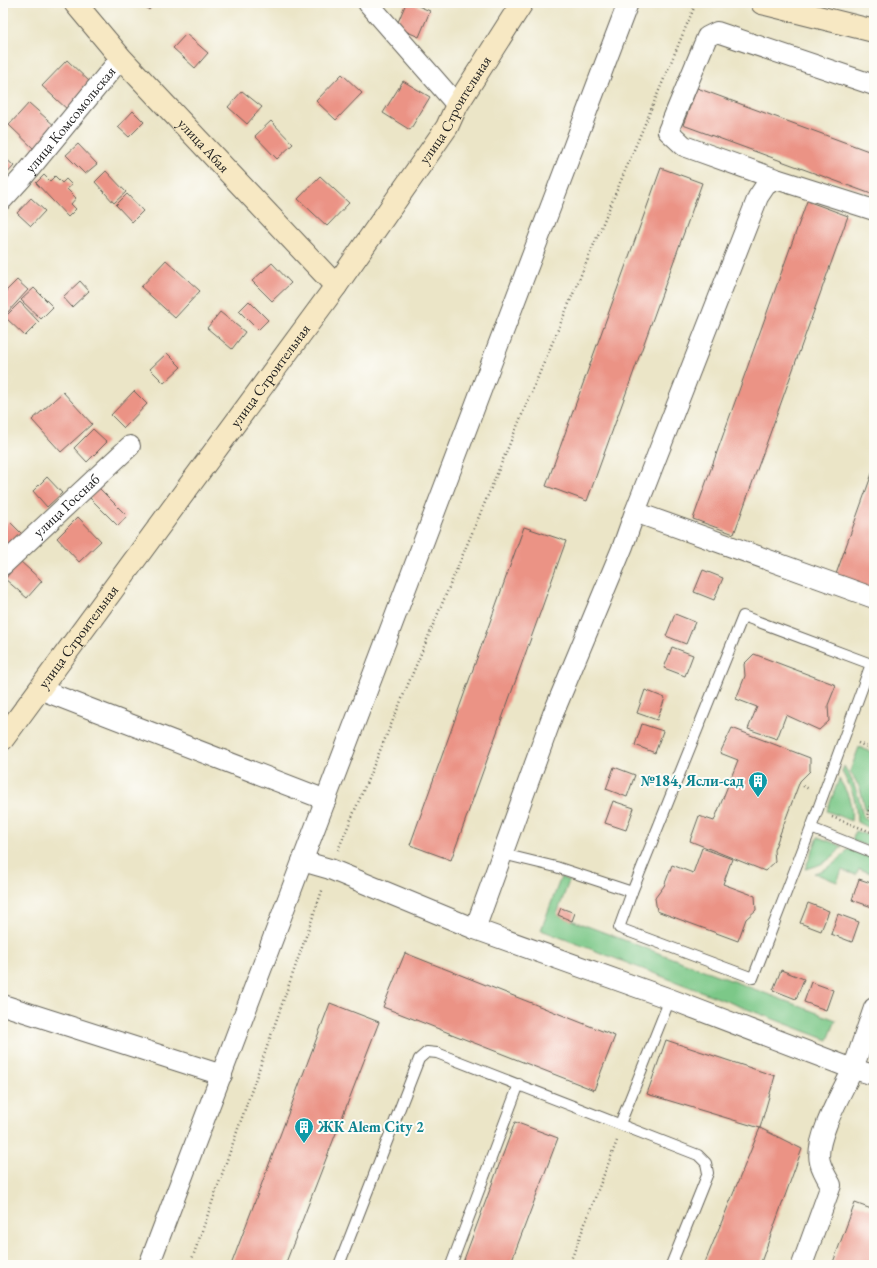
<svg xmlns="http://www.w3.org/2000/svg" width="877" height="1268" font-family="'EB Garamond',serif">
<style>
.green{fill:#7bc888;stroke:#4c7252}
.building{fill:#eb9385}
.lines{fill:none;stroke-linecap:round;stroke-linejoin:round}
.lane-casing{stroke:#646258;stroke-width:12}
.street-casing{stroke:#646258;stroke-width:22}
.secondary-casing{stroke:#646258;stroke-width:24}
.path{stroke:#646258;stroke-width:2.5;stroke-dasharray:1 3;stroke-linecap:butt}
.lane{stroke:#fff;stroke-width:10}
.street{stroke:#fff;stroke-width:20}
.secondary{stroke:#f7e8c3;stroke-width:22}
.labels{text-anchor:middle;stroke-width:4;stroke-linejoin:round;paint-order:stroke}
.street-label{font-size:15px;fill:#1c1c1c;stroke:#fdfcf7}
.culture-label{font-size:15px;font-weight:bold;fill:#0d838f;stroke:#fdfcf7;text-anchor:end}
</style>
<rect width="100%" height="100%" fill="#fdfcf7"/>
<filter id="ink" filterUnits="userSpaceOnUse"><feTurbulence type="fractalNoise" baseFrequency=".025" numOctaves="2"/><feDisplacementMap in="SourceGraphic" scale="8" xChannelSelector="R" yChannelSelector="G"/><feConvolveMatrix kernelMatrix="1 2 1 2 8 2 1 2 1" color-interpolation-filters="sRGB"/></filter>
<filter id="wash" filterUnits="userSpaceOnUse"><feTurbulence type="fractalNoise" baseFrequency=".012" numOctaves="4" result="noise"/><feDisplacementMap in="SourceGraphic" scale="16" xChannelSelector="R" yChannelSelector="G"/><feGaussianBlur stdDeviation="0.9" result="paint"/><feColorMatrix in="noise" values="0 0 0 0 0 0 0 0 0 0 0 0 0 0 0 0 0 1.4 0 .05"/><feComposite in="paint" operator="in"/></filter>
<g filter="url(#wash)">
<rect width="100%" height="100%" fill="#ebe5c7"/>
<g class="green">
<path d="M859 747 874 753V789L866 812 860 788 850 771Z"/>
<path d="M844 766C854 782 860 798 863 817L874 822V831L857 822C856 800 854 792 842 772Z"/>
<path d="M839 779C848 793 853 804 851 821L827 811Z"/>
<path d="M856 831 874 838V849L852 840Z"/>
<path d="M818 837 842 846C833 859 821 866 805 869Z"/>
<path d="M848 849 874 859V874L859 869 856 875 842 870 837 882 814 873C828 870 840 860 848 849Z"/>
<path d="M561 877 569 881 557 914 558 915 836 1020 828 1040 541 930Z"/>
</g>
<g id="blocks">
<g class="building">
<path d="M141 3H154L149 10Z"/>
<path d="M406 3H411L430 11 419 37 396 27Z"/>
<path d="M186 34 208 53 195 68 173 48Z"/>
<path d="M67 60 92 84 68 110 42 86Z"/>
<path d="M342 74 362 93 336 120 316 101Z"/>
<path d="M403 81 430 97 410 130 383 113Z"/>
<path d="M697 88 874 153V195L683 125Z"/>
<path d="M242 91 262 107 247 124 228 107Z"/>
<path d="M29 103 56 127 35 150 9 125Z"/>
<path d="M133 111 144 122 129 137 118 127Z"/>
<path d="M271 121 293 144 277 159 255 136Z"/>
<path d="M78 144 97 164 85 174 66 155Z"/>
<path d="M3 156 14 166 3 178Z"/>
<path d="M661 168 702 183 587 501 546 486Z"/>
<path d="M106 171 126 192 114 203 95 182Z"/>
<path d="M44 175 50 181 55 176 62 183 66 179 72 185 67 189 76 198 71 204 76 209 68 217 36 183Z"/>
<path d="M320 176 349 203 327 226 298 199Z"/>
<path d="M127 194 143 211 132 222 116 205Z"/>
<path d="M31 198 45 211 31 226 17 213Z"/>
<path d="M807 201 848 216 734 534 693 519Z"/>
<path d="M166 260 200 291 175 318 141 287Z"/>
<path d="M272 263 291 283 272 301 252 281Z"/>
<path d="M17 280 28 290 6 314 3 311V294Z"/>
<path d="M80 281 89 291 72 307 63 297Z"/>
<path d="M34 288 53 307 41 319 21 300Z"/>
<path d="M249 301 268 320 258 330 239 311Z"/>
<path d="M20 302 39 322 25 336 5 317Z"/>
<path d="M220 312 245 332 232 349 207 328Z"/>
<path d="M167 353 181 367 164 383 150 369Z"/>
<path d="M134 391 147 404 124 428 111 415Z"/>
<path d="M63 392 92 424 61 452 32 420Z"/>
<path d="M93 429 107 442 87 462 74 448Z"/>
<path d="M874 468V591L835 577Z"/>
<path d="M47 477 62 493 47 507 33 491Z"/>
<path d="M99 488 127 516 118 526 89 497Z"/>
<path d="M78 517 101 541 79 562 57 538Z"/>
<path d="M9 521 24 536 11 550 3 543V527Z"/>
<path d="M524 527 566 541 451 860 410 845Z"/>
<path d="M20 561 42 581 27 598 5 579Z"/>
<path d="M703 570 723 578 714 600 694 592Z"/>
<path d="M675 614 695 622 686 644 666 636Z"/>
<path d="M672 647 693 655 685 676 664 668Z"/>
<path d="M754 654 836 685 828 705 829 721 819 730 786 715 777 739 748 729 757 707 736 699 745 676 744 664Z"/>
<path d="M645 690 665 698 657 720 637 713Z"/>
<path d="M642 724 663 731 655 753 635 745Z"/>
<path d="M732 728 810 758V771L800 781 774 850 775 862 765 871 690 841 699 816 714 821 738 760 720 753Z"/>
<path d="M614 767 635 775 627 797 606 789Z"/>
<path d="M613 801 634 808 626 830 605 823Z"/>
<path d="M702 848 732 859 723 884 755 896 756 910 746 919 738 941 657 911 655 898 664 886 672 865 693 873Z"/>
<path d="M859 879 874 884V902L872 907 852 900Z"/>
<path d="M808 903 829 911 821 931 800 923Z"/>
<path d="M561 908 575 913 572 921 558 915Z"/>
<path d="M838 914 859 922 852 942 831 934Z"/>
<path d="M405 953 615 1036 594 1090 383 1007Z"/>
<path d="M781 970 804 979 796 999 773 990Z"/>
<path d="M811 982 833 990 826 1010 804 1002Z"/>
<path d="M330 1003 379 1022 285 1265H231Z"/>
<path d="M666 1040 775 1076 760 1128 647 1094Z"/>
<path d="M515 1122 558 1138 510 1265H462Z"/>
<path d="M760 1128 802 1149 760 1265H704Z"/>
<path d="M855 1203 874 1210V1265H832Z"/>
</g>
</g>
</g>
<g filter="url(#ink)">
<use href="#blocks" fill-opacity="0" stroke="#646258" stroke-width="1"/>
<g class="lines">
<defs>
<g id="lane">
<path d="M743 616 871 664 811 828 753 978 619 928 632 892Z"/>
<path d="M811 828 874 853"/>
<path d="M503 854 556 867 632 892"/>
<path d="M620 1124 670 999"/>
<path d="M339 1265 419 1059 427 1052 437 1053 698 1155 706 1163 708 1173 671 1265"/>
<path d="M451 1265 519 1084"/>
</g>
<g id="street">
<path d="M368 3 457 105"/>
<path d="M776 179 684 146 668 131 707 37 717 32 874 85"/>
<path id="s1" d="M3 199 23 177 121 58"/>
<path d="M635 512 874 598"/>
<path id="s2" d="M3 565 130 446"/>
<path d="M39 689 326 800"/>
<path d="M302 861 330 869 475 929 670 999 853 1069C843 1090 814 1140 820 1162 822 1170 827 1178 831 1185L802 1265"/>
<path d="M475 929 553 714 623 546 635 512 758 197 766 185 776 179 874 210"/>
<path d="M3 1005 222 1075"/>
<path d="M874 1008 853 1069 874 1075"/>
<path d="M149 1265 628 3"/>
</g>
<g id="secondary">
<path id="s3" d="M75 3 121 58 336 286"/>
<path d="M762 3 874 31"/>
<path id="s4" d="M3 739 336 286 447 127 457 105 522 3"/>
</g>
</defs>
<use href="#lane" class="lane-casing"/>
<use href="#street" class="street-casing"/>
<use href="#secondary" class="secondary-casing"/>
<g class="path">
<path d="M858 743 874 750"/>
<path d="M803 786 809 789"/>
<path d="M874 795 867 816 874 819"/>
<path d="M832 817 874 833"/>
<path d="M338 850 696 3"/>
<path d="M190 1265 323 888"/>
<path d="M569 1265 617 1141"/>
</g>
<use href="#lane" class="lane"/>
<use href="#street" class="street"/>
<use href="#secondary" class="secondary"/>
</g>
</g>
<defs>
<symbol id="building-pin" viewBox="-11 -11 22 30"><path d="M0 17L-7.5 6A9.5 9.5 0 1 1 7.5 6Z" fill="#0f9aa8" stroke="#fdfcf7"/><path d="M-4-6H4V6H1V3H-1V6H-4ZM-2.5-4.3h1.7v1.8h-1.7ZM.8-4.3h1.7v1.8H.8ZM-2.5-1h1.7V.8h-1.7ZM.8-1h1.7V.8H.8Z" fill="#fff"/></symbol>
</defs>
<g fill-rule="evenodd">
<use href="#building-pin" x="747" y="770" width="22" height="30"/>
<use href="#building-pin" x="293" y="1116" width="22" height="30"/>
</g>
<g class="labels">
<g class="street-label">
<text dy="5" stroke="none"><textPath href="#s4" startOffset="775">улица Строительная</textPath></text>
<text dy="5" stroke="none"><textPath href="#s1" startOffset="104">улица Комсомольская</textPath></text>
<text dy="5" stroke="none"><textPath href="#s3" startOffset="192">улица Абая</textPath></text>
<text dy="5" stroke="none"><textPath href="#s4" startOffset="451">улица Строительная</textPath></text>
<text dy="5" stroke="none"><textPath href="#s2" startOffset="87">улица Госснаб</textPath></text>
<text dy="5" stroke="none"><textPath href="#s4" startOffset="127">улица Строительная</textPath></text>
</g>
<g class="culture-label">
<text x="744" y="786">№184, Ясли-сад</text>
<text x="318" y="1132" text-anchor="start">ЖК Alem City 2</text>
</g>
</g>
<rect width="877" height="1268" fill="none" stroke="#fdfcf7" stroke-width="16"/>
</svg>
